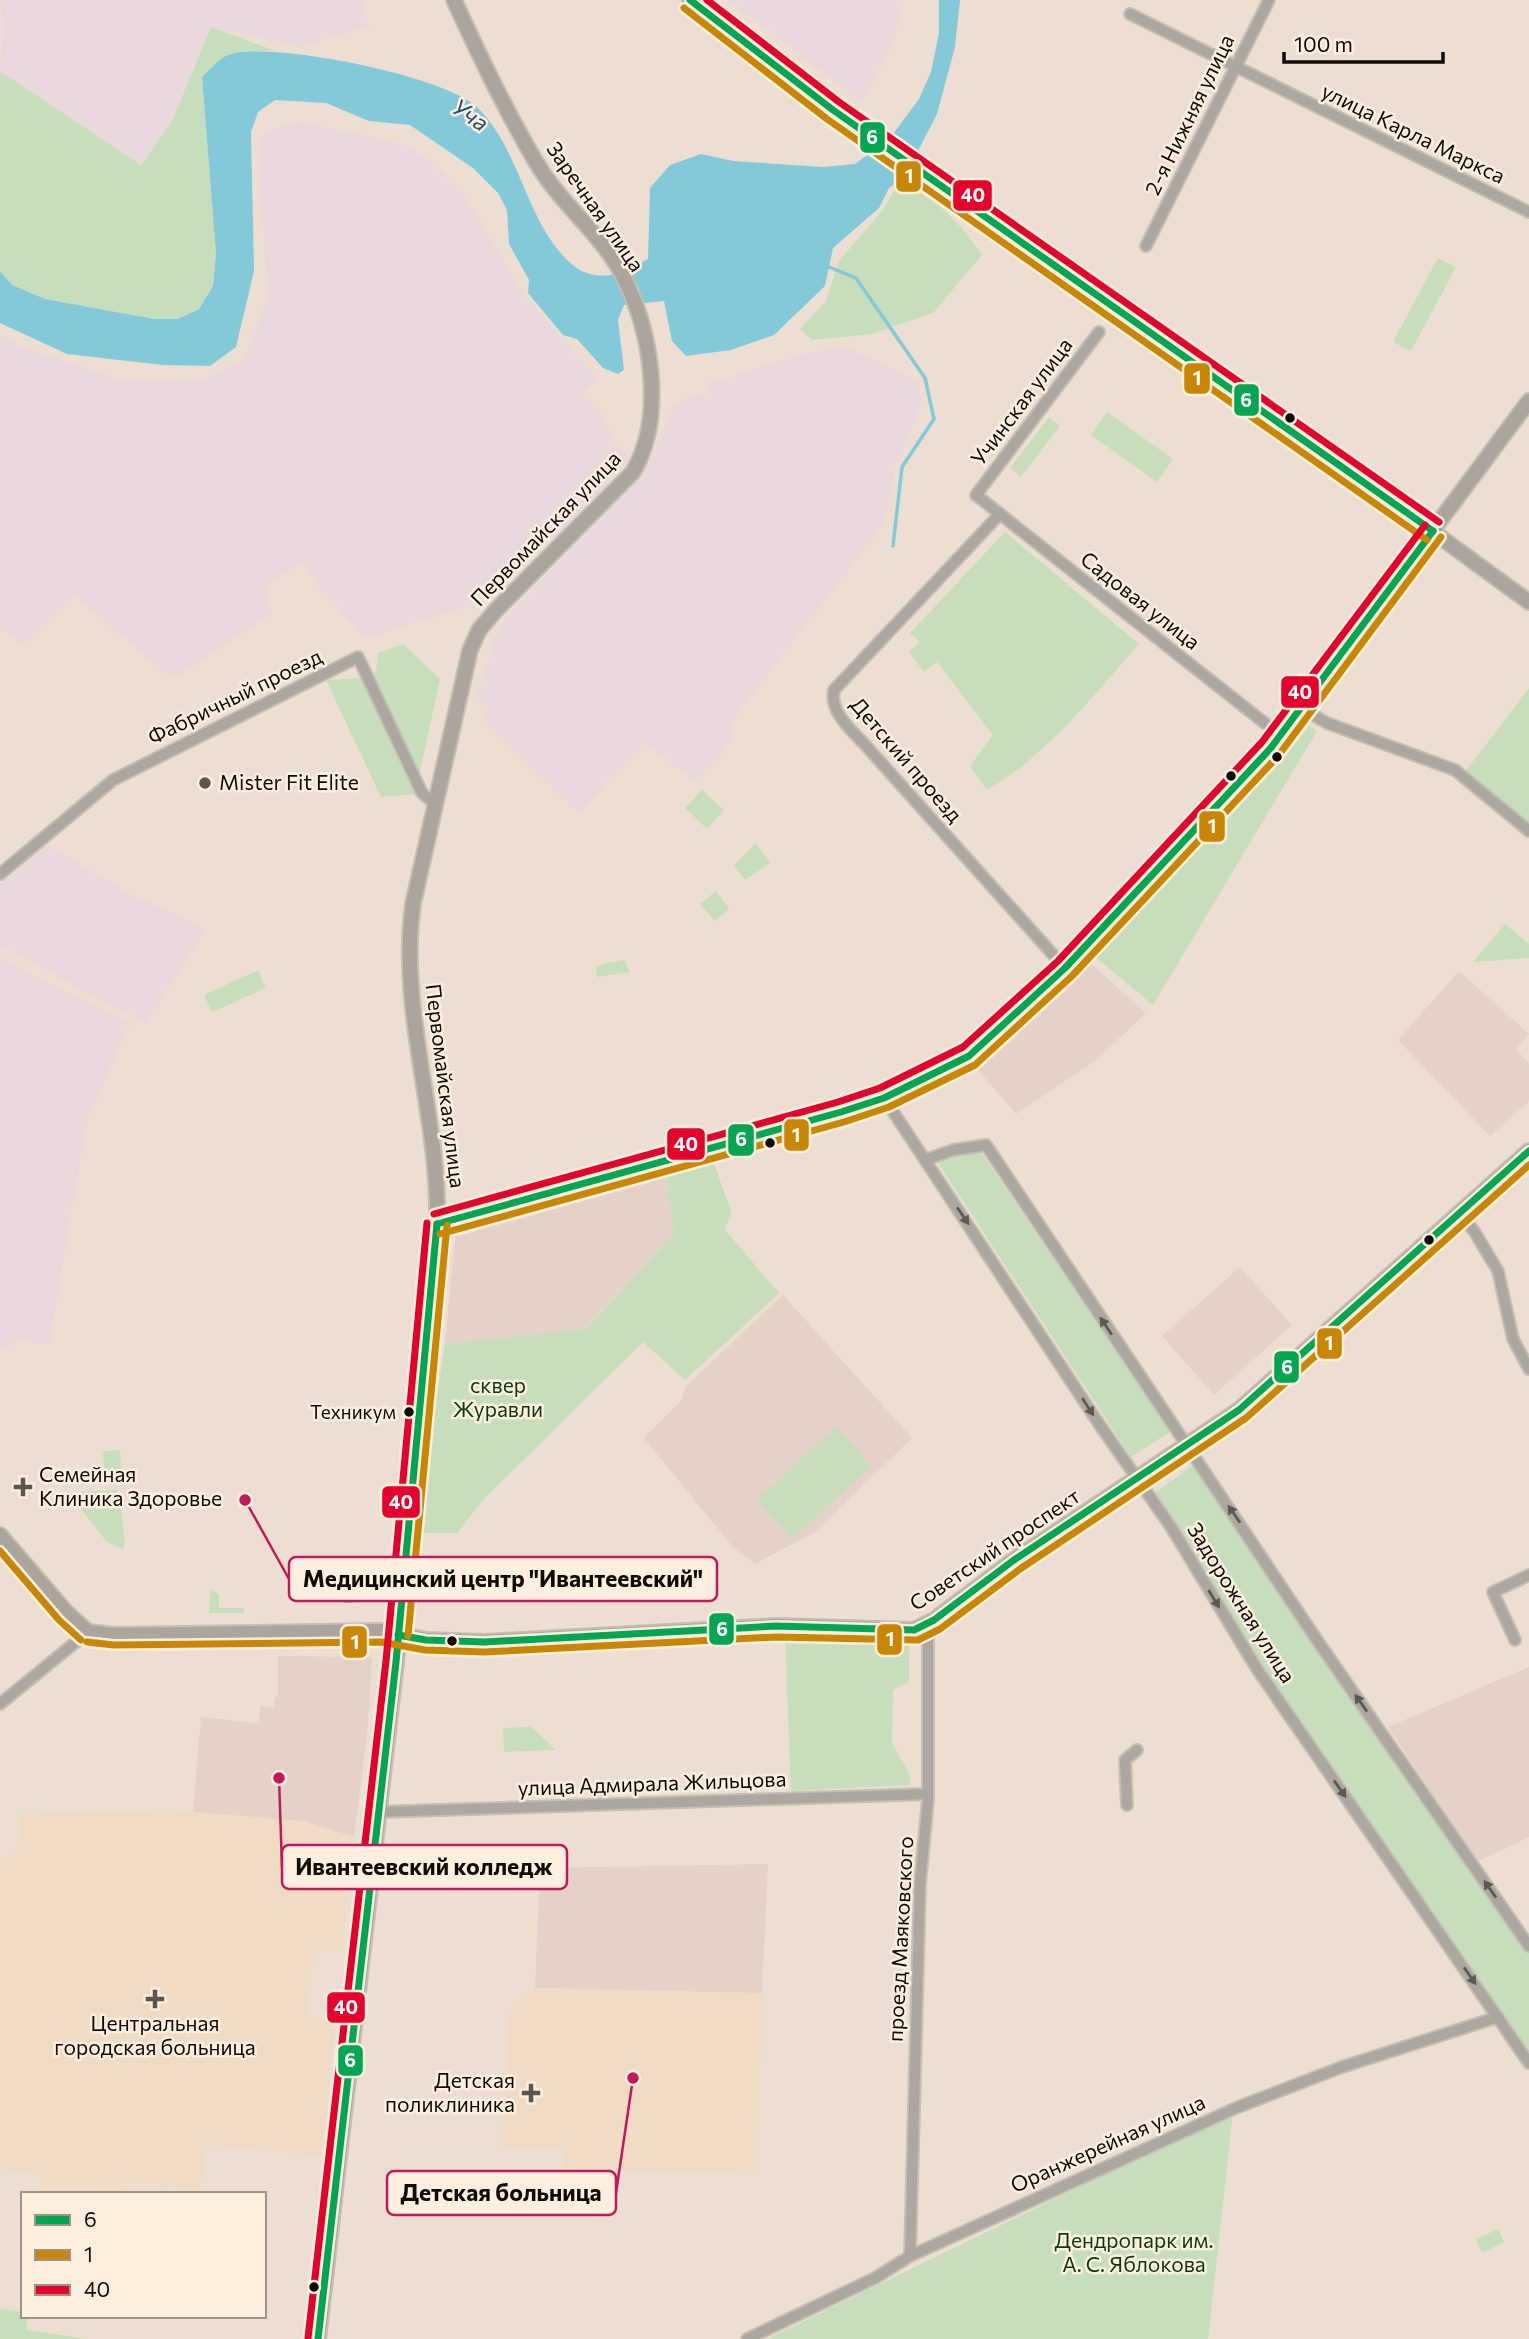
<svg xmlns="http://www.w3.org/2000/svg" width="1529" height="2339" font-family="Commissioner,sans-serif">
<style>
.built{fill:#f0dbc4}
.industrial{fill:#e9d9dc}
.education{fill:#e4d1c8}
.green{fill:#c6debb}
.water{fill:#84c9da}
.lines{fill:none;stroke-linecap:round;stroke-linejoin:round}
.stream{stroke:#84c9da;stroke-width:3.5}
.street-casing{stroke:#c6bdb3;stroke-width:14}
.secondary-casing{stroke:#c6bdb3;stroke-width:18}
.street{stroke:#aca7a0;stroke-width:10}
.secondary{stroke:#aca59d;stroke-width:14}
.bus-1-casing{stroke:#fdefe0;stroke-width:12}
.bus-2-casing{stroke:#fdefe0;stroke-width:12}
.bus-3-casing{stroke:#fdefe0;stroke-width:12}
.bus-1{stroke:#00a651;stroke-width:7}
.bus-2{stroke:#c98701;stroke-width:7}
.bus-3{stroke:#e4002b;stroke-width:7}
.oneway{fill:#5e5852}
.bus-dot{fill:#110a03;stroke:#fdefe0;stroke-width:2.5}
.poi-dot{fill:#5e554b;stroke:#fdefe0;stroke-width:2.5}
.labels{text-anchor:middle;stroke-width:5;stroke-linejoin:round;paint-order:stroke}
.bus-label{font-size:19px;fill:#110a03;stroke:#fdefe0;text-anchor:end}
.street-label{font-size:21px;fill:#110a03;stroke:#fdefe0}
.poi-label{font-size:21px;fill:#110a03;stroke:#fdefe0;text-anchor:start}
.park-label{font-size:21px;fill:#0a3811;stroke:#fdefe0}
.water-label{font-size:23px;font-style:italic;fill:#265360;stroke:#fdefe0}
.leader{fill:none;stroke:#c2185b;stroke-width:2.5}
.callout-dot{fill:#c2185b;stroke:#fdefe0;stroke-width:2.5}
.callout{fill:#fdefe0;stroke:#c2185b;stroke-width:2.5}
.callout-label{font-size:23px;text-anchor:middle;font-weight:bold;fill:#110a03}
.line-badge{stroke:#fdefe0;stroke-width:2.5}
.badge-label{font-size:19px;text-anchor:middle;font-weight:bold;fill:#fff}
</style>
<rect width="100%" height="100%" fill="#ecdfd2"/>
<g class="built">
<path d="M169 1810 304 1821 354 1837 342 1953 314 1951 307 2017 335 2021 322 2156 207 2145 200 2190 127 2182 126 2194H39L40 2174 0 2169V1866L17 1852 21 1814Z"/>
<path d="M535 1988 762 1993 758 2174 563 2169V2149L502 2148 510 2008Z"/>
</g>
<g class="industrial">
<path d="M0 0H362L370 26 301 47 211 27 172 121 141 165 0 71 3 25Z"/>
<path d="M728 0H905L893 45 862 102Z"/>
<path d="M296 121 408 145 443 172 474 209 519 288 597 379 583 395 604 417 616 443 631 458 557 537 533 546 486 596 469 606 364 639 299 562 265 589 272 614 173 679 73 595 23 645 0 628V335L19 346 118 379 200 380 244 361 268 296 258 160 260 136Z"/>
<path d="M846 347 917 381 922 401 896 467 884 524 734 718 732 741 696 782 644 743 579 813 483 719 490 708 476 697 497 632 511 612 643 474 674 406 696 393 704 395 709 383 809 352Z"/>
<path d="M49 845 122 890 206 929 146 1024 0 946V884Z"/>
<path d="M0 958 130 1024 88 1118 49 1345 14 1339 11 1348 0 1350Z"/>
</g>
<g class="education">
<path d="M1086 959 1146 1013 1095 1061 1016 1114 974 1065Z"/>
<path d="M1459 971 1529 1034 1516 1049 1529 1064V1101L1490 1136 1398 1040Z"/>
<path d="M666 1178 674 1234 584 1329 445 1344 455 1237Z"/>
<path d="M1240 1267 1292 1325 1214 1395 1162 1336Z"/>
<path d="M783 1295 912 1438 815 1532 755 1564 732 1546 644 1438 681 1401 685 1387Z"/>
<path d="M278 1656 372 1657 367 1735 354 1837 304 1821 193 1812 201 1717 259 1723 260 1706 273 1707 275 1697 278 1696Z"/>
<path d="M1529 1667V1837L1477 1862 1388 1727Z"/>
<path d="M768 1864 762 1993 535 1988 540 1868Z"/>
</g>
<g class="green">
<path d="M211 27 273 50 229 54 202 77 216 253 213 286 199 309 178 319H154L45 299 12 285 0 271V71L141 165 172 121Z"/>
<path d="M898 184C935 194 961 225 982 255L933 313 872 334 812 340 800 329 826 301 839 261 882 211Z"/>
<path d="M1438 258 1456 267 1411 351 1393 342Z"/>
<path d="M1107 412 1173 459 1157 482 1091 435Z"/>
<path d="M1049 417 1060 426 1021 477 1010 468Z"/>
<path d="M1005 532 1139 644C1094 695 1046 756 987 790L970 766 993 735 937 662 924 672 909 652 920 642 910 633Z"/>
<path d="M403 644 440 679 415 794 381 797 326 680 363 678 376 671 378 653Z"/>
<path d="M1529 688V825L1465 772Z"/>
<path d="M1309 726 1317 731 1153 1005 1092 954 1272 764 1276 767Z"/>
<path d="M702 790 724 810 707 829 685 808Z"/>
<path d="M756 843 770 863 745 880 734 865Z"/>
<path d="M716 891 729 909 715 921 700 904Z"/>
<path d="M1505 924 1529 944V958L1473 962Z"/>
<path d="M624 960 630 972 597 977 596 968 602 964Z"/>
<path d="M258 970 266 988 212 1012 204 995Z"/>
<path d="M981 1152 1170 1432 1131 1457 936 1160Z"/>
<path d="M712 1158 731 1211 725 1230 779 1293 685 1380 643 1342 483 1500 457 1533H416L445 1344 585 1329 674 1234 666 1178 687 1162Z"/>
<path d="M836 1427 871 1466 792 1538 757 1500Z"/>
<path d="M120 1450 122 1480 105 1481 103 1451Z"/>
<path d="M1194 1465 1529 1945V2064L1257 1669 1186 1542 1153 1494Z"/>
<path d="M118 1490 125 1542 123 1549 107 1542 73 1499 76 1492Z"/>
<path d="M210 1590 219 1594V1608H244V1613H209Z"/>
<path d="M785 1635 909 1637V1682L893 1690 892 1743 910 1775V1785L791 1791Z"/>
<path d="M531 1727 556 1750 504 1752 503 1728Z"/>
<path d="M1233 2112 1208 2339H767Z"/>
<path d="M1498 2229 1504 2242 1482 2253 1476 2239Z"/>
<path d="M0 2309 23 2312V2316H28L26 2330 88 2339H0Z"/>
</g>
<g class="water">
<path d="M939 0H960L955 47 937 114 904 178 889 188 879 208 833 248 825 286 774 335 731 350 686 356 672 341 664 301 624 305 618 320 624 370 618 374 603 368 577 339 563 335 528 293 529 280 509 244 507 210 498 193 473 168 410 125 369 121 326 103 275 100 258 112 251 132 254 271 236 347 210 366 163 365 67 354 0 323V271L12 285 45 299 154 319H178L199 309 213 286 216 253 202 77C210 70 221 56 231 54 275 42 446 76 478 108 522 152 527 228 574 266 599 285 625 272 648 259L650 188 670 165 701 154 733 161 823 167 855 164 890 138 919 99 931 72 939 33Z"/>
<path d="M351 1562 353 1603H344L342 1562Z"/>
</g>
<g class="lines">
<path class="stream" d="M829 267 856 278 925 378 934 419 902 467 893 546"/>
<defs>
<g id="street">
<path d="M1130 14 1529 212"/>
<path d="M1146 246 1269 0"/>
<path d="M1099 332 976 495 1281 736"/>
<path d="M999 515 834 690C829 713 853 731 867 747L1065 968"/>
<path d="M1301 708 1327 723 1455 770 1529 831"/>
<path d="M0 874 113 780 358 657 422 793 434 803"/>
<path d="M884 1098 925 1160 953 1150 986 1145 1319 1643 1529 1946"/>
<path d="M925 1160 1099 1424 1171 1527 1257 1669 1529 2063"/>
<path d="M1459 1214 1474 1231 1498 1271 1513 1339 1529 1369"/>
<path d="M1515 1640 1493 1592 1529 1575"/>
<path d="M0 1704 88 1632"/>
<path d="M1127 1805 1125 1760 1137 1750"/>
<path d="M378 1812 928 1794"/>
<path d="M910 2256 920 1884 928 1799V1624"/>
<path d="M747 2339 875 2278 910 2256 1238 2107 1342 2067 1498 2017"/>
</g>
<g id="secondary">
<path d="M690 0 833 110 1421 523 1529 602"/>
<path d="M437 1224 841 1112 884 1098 969 1056 1065 968 1270 749 1529 401"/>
<path d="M0 1535 67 1613 88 1632 114 1635 382 1631 426 1640 484 1642 776 1626 914 1630 934 1620 1014 1560 1239 1410 1529 1151"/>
<path d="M318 2339 396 1662 437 1224C440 1117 398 1011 413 904L470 650 479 630 496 610 633 472C666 415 651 328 621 272 599 232 559 202 536 162 505 110 479 55 454 0"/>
</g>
</defs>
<use href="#street" class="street-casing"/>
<use href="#secondary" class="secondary-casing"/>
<use href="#street" class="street"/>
<use href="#secondary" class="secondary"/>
<defs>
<g id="bus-1">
<path d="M690 0 833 110 1433 531"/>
<path d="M437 1224 841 1112 884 1098 969 1056 1065 968 1270 749 1433 531"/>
<path d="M398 1635 426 1640 484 1642 776 1626 914 1630 934 1620 1014 1560 1239 1410 1529 1151"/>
<path d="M318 2339 396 1662 437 1224"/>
</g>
<g id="bus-2">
<path d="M684 8 827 119 1427 540"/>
<path d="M440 1234 844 1122 889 1107 975 1065 1072 976 1278 756 1441 537"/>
<path d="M0 1551 59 1620 81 1640"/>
<path d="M408 1636 447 1225"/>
<path d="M87 1642 114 1645 381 1642 425 1650 484 1652 776 1637 918 1640 940 1629 1020 1569 1246 1418 1529 1165"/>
</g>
<g id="bus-3">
<path d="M707 0 839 102 1439 522"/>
<path d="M434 1214 838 1102 880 1088 963 1047 1058 961 1262 742 1425 525"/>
<path d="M308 2338 386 1661 427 1223"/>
</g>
</defs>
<use href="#bus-1" class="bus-1-casing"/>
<use href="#bus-2" class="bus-2-casing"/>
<use href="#bus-3" class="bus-3-casing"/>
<use href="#bus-1" class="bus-1"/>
<use href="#bus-2" class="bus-2"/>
<use href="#bus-3" class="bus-3"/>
</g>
<defs><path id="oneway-solid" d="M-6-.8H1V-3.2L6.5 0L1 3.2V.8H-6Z" transform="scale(1.75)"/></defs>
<g class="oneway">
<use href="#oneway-solid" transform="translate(963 1216) rotate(56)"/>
<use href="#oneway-solid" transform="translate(1106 1326) rotate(-124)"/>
<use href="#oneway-solid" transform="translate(1088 1407) rotate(57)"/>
<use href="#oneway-solid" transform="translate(1234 1514) rotate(-125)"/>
<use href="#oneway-solid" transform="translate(1214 1599) rotate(58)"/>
<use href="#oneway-solid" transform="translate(1361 1703) rotate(-125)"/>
<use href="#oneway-solid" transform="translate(1340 1789) rotate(55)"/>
<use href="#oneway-solid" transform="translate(1490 1889) rotate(-125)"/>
<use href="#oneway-solid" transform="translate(1470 1976) rotate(55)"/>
</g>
<g class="bus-dot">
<circle cx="1290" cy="418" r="6"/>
<circle cx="1277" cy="757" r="6"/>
<circle cx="1231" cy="776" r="6"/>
<circle cx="770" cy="1143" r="6"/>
<circle cx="1429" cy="1240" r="6"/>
<circle cx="409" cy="1412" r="6"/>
<circle cx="452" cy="1641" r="6"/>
<circle cx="314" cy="2287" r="6"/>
</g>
<g class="poi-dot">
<circle cx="205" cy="783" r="7"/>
<path d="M19.5 1476.5h7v7h7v7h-7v7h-7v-7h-7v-7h7z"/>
<path d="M151.5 1988.5h7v7h7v7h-7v7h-7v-7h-7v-7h7z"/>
<path d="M527.5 2082.5h7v7h7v7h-7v7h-7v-7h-7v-7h7z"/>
</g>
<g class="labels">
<g class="bus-label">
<text x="396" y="1419">Техникум</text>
</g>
<g class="street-label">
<text transform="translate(1190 115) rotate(-64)" y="7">2-я Нижняя улица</text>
<text transform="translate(1413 134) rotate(26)" y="7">улица Карла Маркса</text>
<text transform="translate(595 207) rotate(55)" y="7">Заречная улица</text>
<text transform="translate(1022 402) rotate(-53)" y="7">Учинская улица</text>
<text transform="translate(546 529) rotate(-46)" y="7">Первомайская улица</text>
<text transform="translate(1140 601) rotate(38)" y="7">Садовая улица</text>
<text transform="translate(235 697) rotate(-26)" y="7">Фабричный проезд</text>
<text transform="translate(906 760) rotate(49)" y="7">Детский проезд</text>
<text transform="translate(445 1086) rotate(83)" y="7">Первомайская улица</text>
<text transform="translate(995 1550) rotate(-34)" y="7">Советский проспект</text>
<text transform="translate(1241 1603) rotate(58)" y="7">Задорожная улица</text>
<text transform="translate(652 1784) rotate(-2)" y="7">улица Адмирала Жильцова</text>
<text transform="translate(901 1939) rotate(-87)" y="7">проезд Маяковского</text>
<text transform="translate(1108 2144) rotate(-24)" y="7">Оранжерейная улица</text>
</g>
<g class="poi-label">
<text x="219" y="790">Mister Fit Elite</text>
<text x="39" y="1482">Семейная<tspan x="39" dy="24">Клиника Здоровье</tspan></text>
<text x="155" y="2031" text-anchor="middle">Центральная<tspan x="155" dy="24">городская больница</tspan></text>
<text x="515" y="2088" text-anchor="end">Детская<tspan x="515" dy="24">поликлиника</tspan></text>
</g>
<g class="park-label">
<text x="498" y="1393">сквер<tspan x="498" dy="24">Журавли</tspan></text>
<text x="1134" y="2248">Дендропарк им.<tspan x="1134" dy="24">А. С. Яблокова</tspan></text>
</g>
<g class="water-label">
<text transform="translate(470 115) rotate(34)" y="8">Уча</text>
</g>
</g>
<path class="leader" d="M245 1500L289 1579M279 1778L282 1867M633 2078L616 2193"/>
<g class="callout-dot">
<circle cx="245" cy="1500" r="7"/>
<circle cx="279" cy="1778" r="7"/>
<circle cx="633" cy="2078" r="7"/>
</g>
<g class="callout">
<rect x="289" y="1557" width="428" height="44" rx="7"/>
<rect x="282" y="1845" width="285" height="44" rx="7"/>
<rect x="387" y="2171" width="229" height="44" rx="7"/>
</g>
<g class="callout-label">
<text x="503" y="1587">Медицинский центр "Ивантеевский"</text>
<text x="424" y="1875">Ивантеевский колледж</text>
<text x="501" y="2201">Детская больница</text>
</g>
<g class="line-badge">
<rect x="859" y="121" width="27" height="33" rx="7" fill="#00a651"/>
<rect x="895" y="160" width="27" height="33" rx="7" fill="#c98701"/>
<rect x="952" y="179" width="41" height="33" rx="7" fill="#e4002b"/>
<rect x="1183" y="362" width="28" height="33" rx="7" fill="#c98701"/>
<rect x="1233" y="383" width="27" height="34" rx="7" fill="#00a651"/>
<rect x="1280" y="675" width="40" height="34" rx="7" fill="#e4002b"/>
<rect x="1198" y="810" width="28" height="33" rx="7" fill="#c98701"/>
<rect x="783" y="1118" width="27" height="34" rx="7" fill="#c98701"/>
<rect x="727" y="1123" width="28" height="34" rx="7" fill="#00a651"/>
<rect x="666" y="1127" width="40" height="34" rx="7" fill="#e4002b"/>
<rect x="1316" y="1327" width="27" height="33" rx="7" fill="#c98701"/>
<rect x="1273" y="1350" width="27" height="34" rx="7" fill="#00a651"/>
<rect x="381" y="1485" width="40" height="34" rx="7" fill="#e4002b"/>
<rect x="708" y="1612" width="27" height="34" rx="7" fill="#00a651"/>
<rect x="876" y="1623" width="27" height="33" rx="7" fill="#c98701"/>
<rect x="341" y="1625" width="27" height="34" rx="7" fill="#c98701"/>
<rect x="326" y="1991" width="40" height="33" rx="7" fill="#e4002b"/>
<rect x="337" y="2044" width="27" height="33" rx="7" fill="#00a651"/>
</g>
<g class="badge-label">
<text x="872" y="144">6</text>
<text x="909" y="183">1</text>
<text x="973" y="202">40</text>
<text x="1197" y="385">1</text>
<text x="1246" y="407">6</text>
<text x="1300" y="699">40</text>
<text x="1212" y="833">1</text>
<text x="796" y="1142">1</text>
<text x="741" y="1146">6</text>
<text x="686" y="1151">40</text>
<text x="1329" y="1350">1</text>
<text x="1287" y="1374">6</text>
<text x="401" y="1509">40</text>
<text x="722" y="1636">6</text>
<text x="890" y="1646">1</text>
<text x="355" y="1649">1</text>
<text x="346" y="2014">40</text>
<text x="350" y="2067">6</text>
</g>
<rect x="21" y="2192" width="245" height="126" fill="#fdefe0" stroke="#9f9388" stroke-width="2"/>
<rect x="35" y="2215" width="35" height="10" fill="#00a651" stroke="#9f9388" stroke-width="2"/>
<text x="84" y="2227" font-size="21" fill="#110a03">6</text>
<rect x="35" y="2250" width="35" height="10" fill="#c98701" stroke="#9f9388" stroke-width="2"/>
<text x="84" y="2262" font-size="21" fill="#110a03">1</text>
<rect x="35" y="2285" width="35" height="10" fill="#e4002b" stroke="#9f9388" stroke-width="2"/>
<text x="84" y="2297" font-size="21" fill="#110a03">40</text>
<path d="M1284 52v10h159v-10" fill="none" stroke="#110a03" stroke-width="3.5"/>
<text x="1294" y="52" font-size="21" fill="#110a03" stroke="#fdefe0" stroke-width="5" paint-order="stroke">100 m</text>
</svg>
